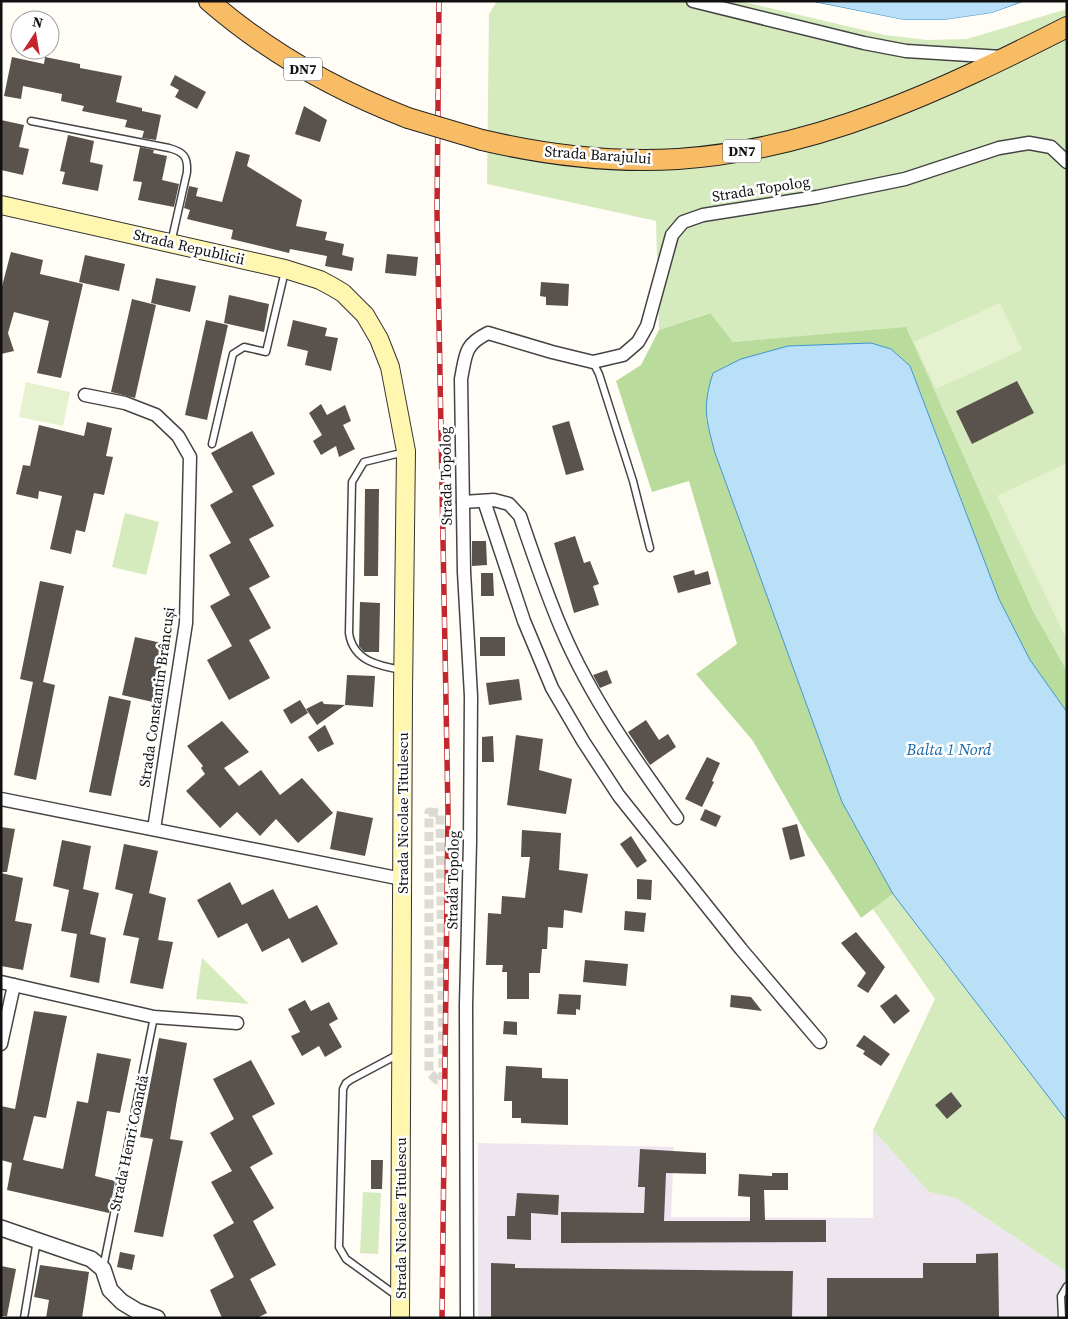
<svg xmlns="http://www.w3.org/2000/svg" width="1068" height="1319" font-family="'Source Serif 4',serif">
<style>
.industrial{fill:#eee6ef}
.green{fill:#d5ebbd}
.forest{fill:#b9dc9c}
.pitch{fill:#e6f2cf}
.water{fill:#b9e0f7;stroke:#3f96cf}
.pier{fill:#fffdf5}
.building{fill:#5a524d}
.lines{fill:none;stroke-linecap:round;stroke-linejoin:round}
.pedestrian-tunnel{stroke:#dbdad3;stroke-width:9;stroke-dasharray:9 4.5;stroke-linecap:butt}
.service-casing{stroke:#444;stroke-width:9}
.minor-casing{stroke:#444;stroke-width:15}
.tertiary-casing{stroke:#444;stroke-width:18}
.secondary-casing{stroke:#333;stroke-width:20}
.trunk-casing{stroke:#222;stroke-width:22}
.service{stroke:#fff;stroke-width:6}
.minor{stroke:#fff;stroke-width:12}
.tertiary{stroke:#fff;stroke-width:15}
.secondary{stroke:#fff6b0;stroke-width:18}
.trunk{stroke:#f7bc64;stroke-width:20}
.rail-casing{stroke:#c4262e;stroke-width:5.5}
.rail{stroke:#fff;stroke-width:4;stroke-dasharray:11;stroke-linecap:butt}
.trunk-bridge-casing{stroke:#222;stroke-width:22;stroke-linecap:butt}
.trunk-bridge{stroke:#f7bc64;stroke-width:20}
.labels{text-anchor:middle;stroke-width:5;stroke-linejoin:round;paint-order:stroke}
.shield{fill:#fff;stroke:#585858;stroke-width:1}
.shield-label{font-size:14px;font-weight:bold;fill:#111}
.street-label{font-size:15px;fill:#111;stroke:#fff}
.water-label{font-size:16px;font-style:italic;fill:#1768a6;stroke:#fff}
</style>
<rect width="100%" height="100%" fill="#fffdf5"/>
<path class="industrial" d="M873 1130 929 1192 956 1198 1067 1272V1318H478V1143L674 1147 671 1217 873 1218Z"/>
<g class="green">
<path d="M497 1H740L885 35 927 40 967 39 1067 9V671L1033 611 906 328 733 342 709 313 659 330 656 221 487 184 489 14Z"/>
<path d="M125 513 159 522 146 575 112 567Z"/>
<path d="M893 894 1067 1121V1272L956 1198 929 1192 873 1130 935 999 873 909Z"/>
<path d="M202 958 249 1004 196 999Z"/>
<path d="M363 1192 381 1193 378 1254 360 1253Z"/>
</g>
<path class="forest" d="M710 313 733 342 906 327 1033 611 1067 671V712L1030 660 999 599 910 366 706 418 715 453 842 802 893 894 861 918 807 835 753 741 696 674 737 644 689 481 652 492 616 381 641 365 659 330Z"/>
<g class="pitch">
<path d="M1000 303 1022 350 936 389 914 342Z"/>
<path d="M26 382 70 392 63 426 19 417Z"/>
<path d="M1067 463V640L997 496Z"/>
</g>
<g class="water">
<path d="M810 1H1024L992 13 944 20H904Z"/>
<path d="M871 343 891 349 910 366 999 599 1030 660 1067 712V1121L893 894 842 802 715 453C706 419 702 408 713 373L741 359 788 346Z"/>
</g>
<path class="pier" d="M808 1 904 20H944L992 13 1026 1 1024 4 993 16 944 23 903 22 810 4Z"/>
<g class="building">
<path d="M12 57 44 64 45 57 80 64V68L122 76 116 102 142 108V111L161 115 156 140 142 138 144 131 125 127 127 120 82 111 84 106 61 101 62 94 23 86 21 99 4 96Z"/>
<path d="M175 75 206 92 197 109 175 97 179 90 170 85Z"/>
<path d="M304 106 327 120 320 142 295 134Z"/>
<path d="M1 120 24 125 19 147 29 149 23 175 1 170Z"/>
<path d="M68 135 94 141 90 162 103 165 98 191 62 184 65 172 60 171Z"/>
<path d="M140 147 154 150 153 153 167 156 162 180 179 184 174 207 138 200 142 182 133 181Z"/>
<path d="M236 151 250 155 247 166 302 200 296 226 327 232 325 240 344 244 342 255 354 258 352 271 325 266 327 256 290 249 289 253 231 239 233 230 187 219 190 210 184 208 189 186 198 188 196 196 222 202Z"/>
<path d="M11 252 43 260 40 274 83 284 61 378 37 373 49 321 14 312 8 333 14 351 1 354V290Z"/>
<path d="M387 254 418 257 416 276 385 273Z"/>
<path d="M85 255 125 264 119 291 79 282Z"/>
<path d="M156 278 196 286 190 312 151 303Z"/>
<path d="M541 282 569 284 568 306 546 305V297L540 296Z"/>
<path d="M229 295 269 304 264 332 224 323Z"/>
<path d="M132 299 156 305 135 398 111 392Z"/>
<path d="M206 320 228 325 207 420 185 415Z"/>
<path d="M293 320 327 328 325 336 338 338 331 371 305 365 308 351 287 346Z"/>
<path d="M1017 381 1034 413 972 444 956 411Z"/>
<path d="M321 404 327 415 345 405 351 421 343 425 355 449 339 457 336 446 321 455 313 441 322 435 309 413Z"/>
<path d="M569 421 584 470 566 475 552 426Z"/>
<path d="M87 422 112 428 106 456 113 457 104 495 94 493 85 532 76 530 71 554 50 549 62 496 39 491 38 499 16 494 23 465 30 466 39 425 84 436Z"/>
<path d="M252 431 275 474 252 486 274 526 249 539 270 577 249 588 271 628 249 640 270 678 229 700 207 660 232 646 210 606 230 595 209 555 231 543 210 505 233 492 211 453Z"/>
<path d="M365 489H379L378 576H364Z"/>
<path d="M575 536 584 563 590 561 599 584 593 586 599 605 574 613 554 543Z"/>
<path d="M472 541H486L487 565 472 566Z"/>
<path d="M694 570 695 575 708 571 711 584 678 593 673 576Z"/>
<path d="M481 573H493L494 596H481Z"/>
<path d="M40 581 64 586 43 682 55 685 36 780 14 775 33 682 20 679Z"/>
<path d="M360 602 380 603 379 652H364L359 646Z"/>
<path d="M135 637 166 644 153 702 122 695Z"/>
<rect x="480" y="637" width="25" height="19"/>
<path d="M607 670 612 683 600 688 593 675Z"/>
<path d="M347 675 375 676 373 707 345 705Z"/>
<path d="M519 679 522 700 489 705 486 683Z"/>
<path d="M109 696 131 701 111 796 89 792Z"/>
<path d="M300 700 308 713 291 724 283 710Z"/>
<path d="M322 701 324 704 345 705 317 725 306 709Z"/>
<path d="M646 720 659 740 668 734 676 747 650 765 628 732Z"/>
<path d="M222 721 249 752 224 768 239 786 261 770 280 795 302 778 333 813 298 843 276 819 260 836 237 812 220 828 186 791 205 774 201 768 203 766 187 746Z"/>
<path d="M325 725 334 744 318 752 308 737Z"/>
<path d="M516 735 543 739 539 770 572 779 566 814 507 805Z"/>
<path d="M493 736 494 762H482V737Z"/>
<path d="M707 757 720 763 712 781 714 782 702 807 685 799Z"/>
<path d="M705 809 721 816 716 827 700 820Z"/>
<path d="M337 811 373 818 365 856 330 849Z"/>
<path d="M797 824 805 856 790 860 782 828Z"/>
<path d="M1 827 15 829 7 872H1Z"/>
<path d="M522 830 561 833 559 870 588 874 582 913 564 910 563 928 548 927 547 949H542L540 973H529V999H507V972H502L503 965H486L488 913 501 914 502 896 525 898 530 857H521Z"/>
<path d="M631 836 647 861 637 868 620 844Z"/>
<path d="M62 840 91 846 83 889 99 893 90 934 106 938 99 983 70 977 77 934 61 931 69 890 53 886Z"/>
<path d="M124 844 158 851 149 893 166 898 158 940 173 942 163 989 130 983 139 938 123 935 133 894 115 889Z"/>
<path d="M1 873 23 878 15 921 32 924 23 970 1 966Z"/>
<path d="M637 879 652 880 651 900 637 899Z"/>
<path d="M230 882 242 905 273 889 289 919 317 905 338 944 302 963 289 938 262 952 247 923 218 938 197 900Z"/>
<path d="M625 911 646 913 644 932 624 930Z"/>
<path d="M856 932 885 967 868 993 857 986 866 973 841 943Z"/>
<path d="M585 960 628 964 626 986 583 982Z"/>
<path d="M559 994 581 995 580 1010 576 1009V1015L557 1014Z"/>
<path d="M896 994 910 1011 894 1024 880 1006Z"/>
<path d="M731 995 751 997 762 1011 730 1007Z"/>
<path d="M305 1000 311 1011 329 1002 338 1019 329 1024 342 1047 325 1057 319 1046 302 1056 291 1036 300 1032 288 1009Z"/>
<path d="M34 1011 67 1016 46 1118 34 1116 23 1160 63 1169 77 1101 88 1103 97 1053 131 1059 120 1113 107 1111 95 1176 115 1181 109 1213 7 1190 12 1163 1 1160V1106L15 1109Z"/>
<path d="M504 1021 517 1022V1035L503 1034Z"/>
<path d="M864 1035 890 1054 881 1066 863 1054 865 1051 856 1046Z"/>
<path d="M159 1038 187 1043 170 1139 183 1141 163 1237 134 1232 153 1139 140 1137Z"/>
<path d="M251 1060 275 1104 252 1116 273 1154 250 1167 274 1208 253 1221 276 1265 250 1279 267 1313 257 1318H222L210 1290 234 1277 213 1235 234 1223 211 1182 232 1171 210 1133 234 1119 213 1079Z"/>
<path d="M506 1066 542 1068V1078L568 1079V1125L521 1123V1118H512V1101H504Z"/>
<path d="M951 1092 962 1106 947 1119 935 1105Z"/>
<path d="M640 1149 706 1153V1174L666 1173 664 1221H750V1197L738 1196 739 1174 772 1176V1173H788V1190H764L765 1220H826V1242L561 1243V1212L644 1213 645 1187H638Z"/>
<path d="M371 1160H383L382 1189H371Z"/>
<path d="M517 1193 559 1195 558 1215 531 1213V1240L507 1239V1216H515Z"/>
<path d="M120 1252 135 1255 132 1270 117 1267Z"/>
<path d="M998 1253 999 1318H827V1278H923V1263H976V1254Z"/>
<path d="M491 1263 515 1264V1268L793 1271 792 1318H491Z"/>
<path d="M40 1265 89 1272 82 1318H46L49 1300 34 1297Z"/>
<path d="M1 1266 16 1269 7 1316H1Z"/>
</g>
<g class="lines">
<path class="pedestrian-tunnel" d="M429 812 440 813 443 1080H437L429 1072Z"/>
<defs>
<g id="service">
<path d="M31 121 169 148C184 152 188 157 187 172L171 243"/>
<path d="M593 362 599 374 633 481 650 548"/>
<path d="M212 444 233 354 244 347 266 352 285 271"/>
<path d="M402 670C379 666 353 661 349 633L352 482 364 462 405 452"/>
<path d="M103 1268 154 1017"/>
<path d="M397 1296 346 1259 339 1247 343 1089 346 1083 352 1079 399 1054"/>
<path d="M24 1318 37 1240"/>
<path d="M1062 1318 1061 1296 1067 1286"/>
</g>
<g id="minor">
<path d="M693 1 864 43 906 51 1002 57"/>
<path d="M85 395 125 403 156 415 178 436 190 457 186 623 154 829"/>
<path d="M484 501 524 621 552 688 583 741 619 796 741 949 820 1042"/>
<path d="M463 502 494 500 509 504 520 516C533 554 546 593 562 630 591 698 634 758 677 818"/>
<path d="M1 799 402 879"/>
<path d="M1 982 154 1017 237 1023"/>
<path d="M1 1044 14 985"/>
<path d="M467 1318 466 1005 470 842 471 696 464 572 461 379C466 354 464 345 488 333L552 352 593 362 623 355 638 342 647 326 672 235 683 222 703 215 817 197 905 179 999 148 1029 143 1051 147 1067 162"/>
</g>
<path id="tertiary" d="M1 1228 91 1259 103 1269 110 1290 122 1302 137 1311 157 1318"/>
<path id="secondary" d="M1 205 285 269 320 280 333 287 343 293 365 315 379 339 390 367 406 451 403 692 400 1318"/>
<g id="trunk">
<path d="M209 1C269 53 335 90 408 118"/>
<path d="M482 140C546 155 613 163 678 159 817 150 945 89 1067 27"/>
</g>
</defs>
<use href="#service" class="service-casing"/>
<use href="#minor" class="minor-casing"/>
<use href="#tertiary" class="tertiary-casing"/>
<use href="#secondary" class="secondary-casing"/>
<use href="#trunk" class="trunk-casing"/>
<use href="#service" class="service"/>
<use href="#minor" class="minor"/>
<use href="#tertiary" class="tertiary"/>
<use href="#secondary" class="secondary"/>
<use href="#trunk" class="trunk"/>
<defs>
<path id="rail" d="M439 1 437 212 448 812 442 1318"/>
</defs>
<use href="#rail" class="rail-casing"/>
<use href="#rail" class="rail"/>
<defs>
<path id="trunk-bridge" d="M408 118 482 140"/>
</defs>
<use href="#trunk-bridge" class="trunk-bridge-casing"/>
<use href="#trunk-bridge" class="trunk-bridge"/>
</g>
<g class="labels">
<g class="shield">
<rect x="284" y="57.5" width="38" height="23" rx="4"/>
<rect x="723" y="139.5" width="38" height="23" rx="4"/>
</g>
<g class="shield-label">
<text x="303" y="74">DN7</text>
<text x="742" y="156">DN7</text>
</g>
<g class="street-label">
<text transform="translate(598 155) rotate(4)" y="5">Strada Barajului</text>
<text transform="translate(761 189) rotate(-9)" y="5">Strada Topolog</text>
<text transform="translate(189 247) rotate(13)" y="5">Strada Republicii</text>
<text transform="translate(446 476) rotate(-91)" y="5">Strada Topolog</text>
<text transform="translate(157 697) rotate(-82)" y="5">Strada Constantin Brâncuși</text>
<text transform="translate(403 813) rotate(-90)" y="5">Strada Nicolae Titulescu</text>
<text transform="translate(453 880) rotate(-89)" y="5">Strada Topolog</text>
<text transform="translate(129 1143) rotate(-78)" y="5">Strada Henri Coandă</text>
<text transform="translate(401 1218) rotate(-90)" y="5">Strada Nicolae Titulescu</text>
</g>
<g class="water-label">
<text x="949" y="755">Balta 1 Nord</text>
</g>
</g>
<rect width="1068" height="1319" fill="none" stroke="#111111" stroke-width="5"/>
<g transform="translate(35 35) rotate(12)"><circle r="24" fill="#ffffff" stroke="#a0a0a0"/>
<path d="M0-4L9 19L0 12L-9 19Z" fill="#c4262e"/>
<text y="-8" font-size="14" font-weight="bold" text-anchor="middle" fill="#111111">N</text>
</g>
</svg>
